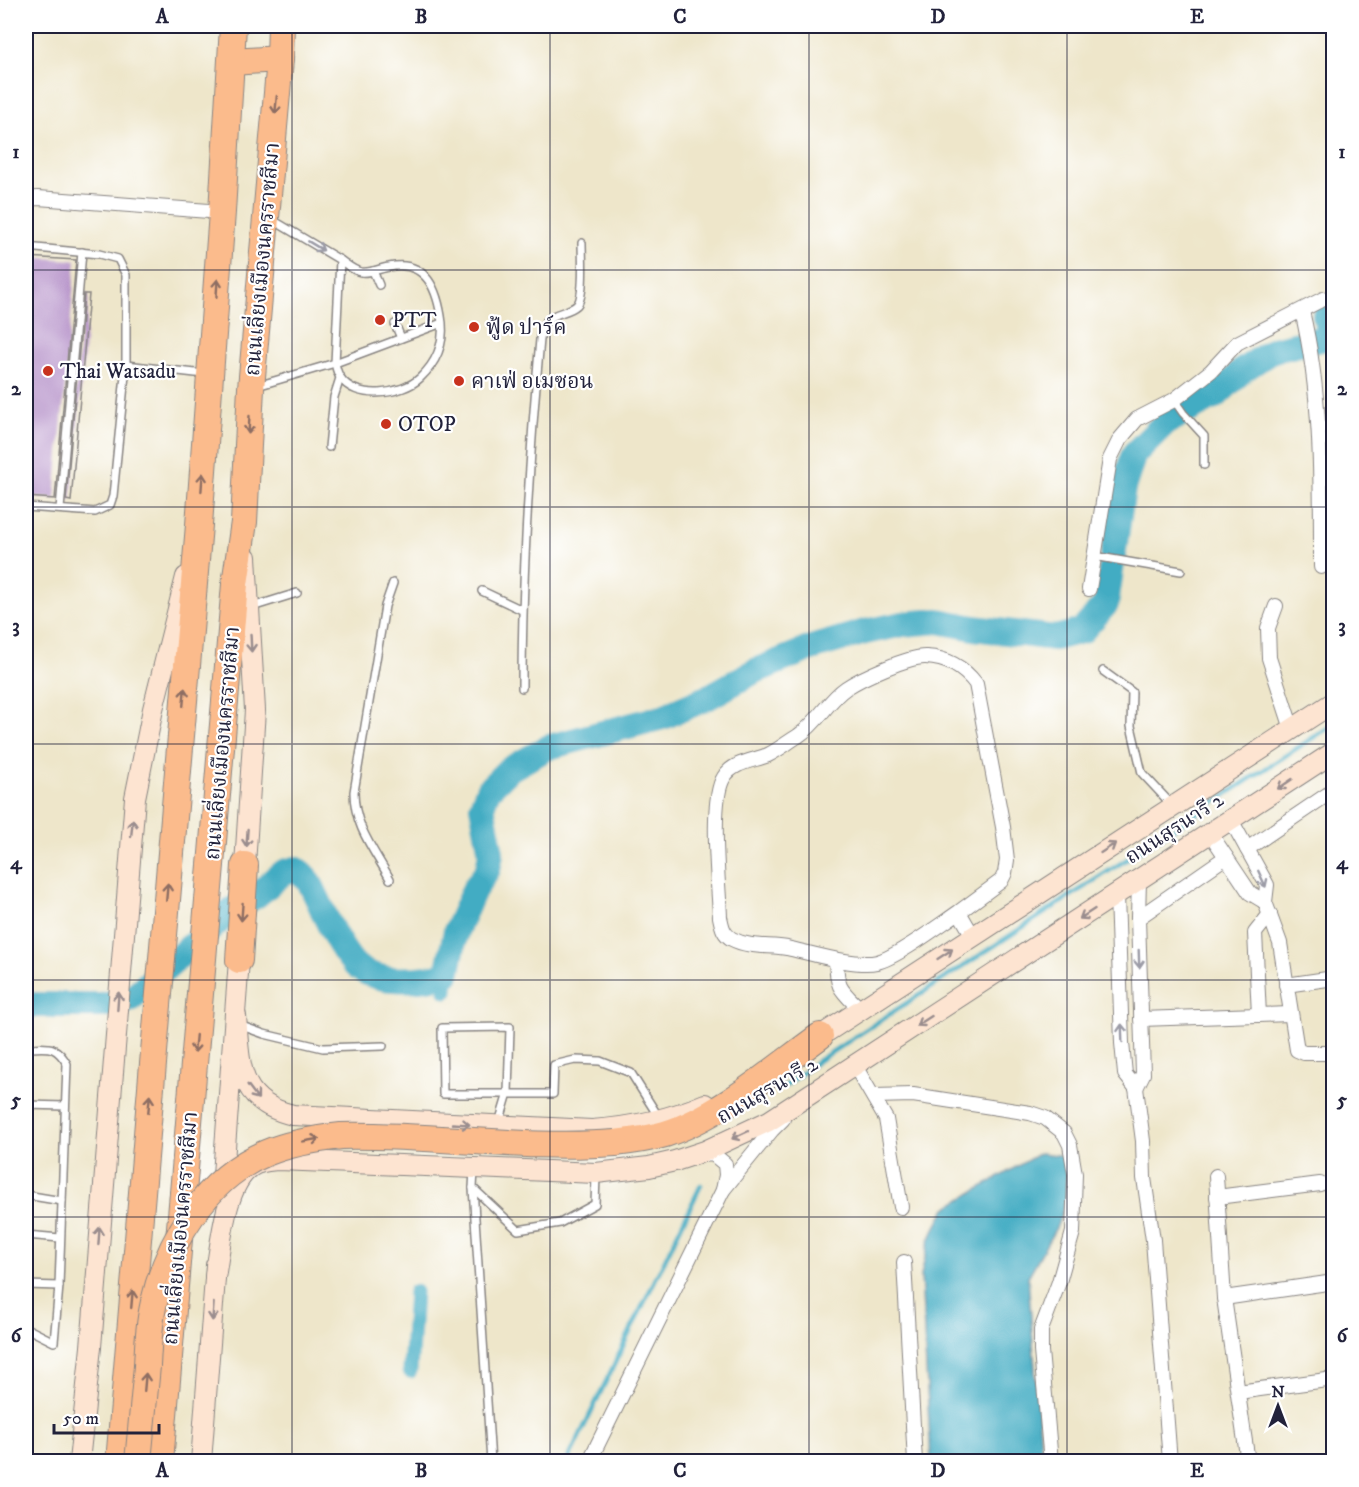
<svg xmlns="http://www.w3.org/2000/svg" width="1359" height="1487" font-family="'IM FELL DW Pica','Noto Serif Thai',serif">
<style>
.water{fill:#43acc3;stroke:#32677f;stroke-width:1.5}
.lines{fill:none;stroke-linecap:round;stroke-linejoin:round}
.stream{stroke:#43acc3;stroke-width:4.5}
.canal{stroke:#43acc3;stroke-width:15}
.river{stroke:#43acc3;stroke-width:26}
.building{fill:#b895cb}
.lane-casing{stroke:#888482;stroke-width:10}
.street-casing{stroke:#888482;stroke-width:16}
.secondary-casing{stroke:#888482;stroke-width:22}
.highway-casing{stroke:#888482;stroke-width:28}
.lane{stroke:#fff;stroke-width:7}
.street{stroke:#fff;stroke-width:14}
.secondary{stroke:#fde4d1;stroke-width:20}
.highway{stroke:#fbbb8c;stroke-width:26}
.highway-bridge-casing{stroke:#888482;stroke-width:28;stroke-linecap:butt}
.highway-bridge{stroke:#fbbb8c;stroke-width:26}
.oneway{stroke:#8e6e64}
.oneway2{stroke:#9c9ca7}
.oneway3{stroke:#9a8d8e}
.grid{fill:none;stroke:#22223b;stroke-width:1.5;stroke-opacity:0.55}
.poi-dot{fill:#c8321e;stroke:#fff;stroke-width:2}
.labels{text-anchor:middle;stroke-width:4.5;stroke-linejoin:round;paint-order:stroke}
.street-label{font-size:21px;fill:#22223b;stroke:#fff}
.poi-label{font-size:21px;fill:#22223b;stroke:#fff;text-anchor:start}
.neatline{fill:none;stroke:#22223b;stroke-width:2}
.grid-label{font-size:20px;text-anchor:middle;font-weight:bold;fill:#22223b}
</style>
<rect width="100%" height="100%" fill="#fff"/>
<filter id="ink" filterUnits="userSpaceOnUse"><feTurbulence type="fractalNoise" baseFrequency=".0167" numOctaves="2"/><feDisplacementMap in="SourceGraphic" scale="12" xChannelSelector="R" yChannelSelector="G"/><feConvolveMatrix kernelMatrix="1 2 1 2 8 2 1 2 1" color-interpolation-filters="sRGB"/></filter>
<filter id="wash" filterUnits="userSpaceOnUse"><feTurbulence type="fractalNoise" baseFrequency=".008" numOctaves="4" result="noise"/><feDisplacementMap in="SourceGraphic" scale="24" xChannelSelector="R" yChannelSelector="G"/><feGaussianBlur stdDeviation="1.35" result="paint"/><feColorMatrix in="noise" values="0 0 0 0 0 0 0 0 0 0 0 0 0 0 0 0 0 1.4 0 .05"/><feComposite in="paint" operator="in"/></filter>
<g filter="url(#wash)">
<rect width="100%" height="100%" fill="#eee6ca"/>
<path class="water" d="M1040 1153 1066 1156 1072 1182 1057 1226 1028 1277 1042 1461H931L921 1275 929 1240 946 1208Z"/>
<g class="lines">
<g class="stream">
<path d="M785 1086 818 1061 1334 724"/>
<path d="M567 1462 701 1185"/>
</g>
<g class="canal">
<path d="M446 991 447 974"/>
<path d="M410 1371 415 1292"/>
</g>
<path class="river" d="M26 1005H101L129 1000 232 910 257 895 284 872 295 869C309 876 312 888 319 902 328 923 338 945 353 963 373 985 421 981 447 974L456 931 474 890 488 869 491 853 482 806 488 790 508 770 549 747 663 717 707 698 753 672 811 648 865 632 903 624 938 621 974 628 1055 638 1082 631 1106 604 1123 488 1134 454 1165 423 1217 395 1243 370 1273 350 1330 337 1325 315 1334 313"/>
</g>
<g id="blocks">
<g class="building">
<path d="M26 257 76 260 55 499 26 497Z"/>
<path d="M84 294H89L71 501 66 500Z"/>
</g>
</g>
</g>
<g filter="url(#ink)">
<use href="#blocks" fill-opacity="0" stroke="#888482" stroke-width="1.5"/>
<g class="lines">
<defs>
<g id="lane">
<path d="M26 247 99 254 118 259 126 275V365L113 496 110 505 95 512 26 507"/>
<path d="M340 260C346 264 354 271 361 272 369 274 381 268 389 267 427 259 438 291 442 323L335 363C336 367 337 373 340 377 355 401 402 395 420 378 436 363 444 344 442 323"/>
<path d="M373 271 379 285"/>
<path d="M395 324 401 338"/>
<path d="M126 365 204 374"/>
<path d="M257 386 335 363 340 260 271 219"/>
<path d="M1174 400 1183 413 1204 436V465"/>
<path d="M329 447 334 397 340 378"/>
<path d="M60 509 82 252"/>
<path d="M1094 556 1181 571"/>
<path d="M482 591 522 610"/>
<path d="M252 607 297 593"/>
<path d="M1103 671 1132 692 1131 726 1142 773 1171 804"/>
<path d="M522 688C522 568 530 448 541 328 554 309 566 315 577 305 585 296 582 255 582 243"/>
<path d="M390 879C374 850 354 826 354 792L385 606 393 583"/>
<path d="M239 1025 264 1034 323 1048 383 1046"/>
<path d="M26 1048C47 1048 55 1043 67 1064L59 1286 54 1342 26 1328"/>
<path d="M26 1105 65 1106"/>
<path d="M499 1123 508 1093 510 1027 442 1028 443 1094H553L554 1065 575 1060 600 1061 631 1073 658 1116"/>
<path d="M474 1170 473 1188 518 1230 560 1223 595 1204 596 1176"/>
<path d="M473 1188 491 1462"/>
<path d="M26 1195 62 1201"/>
<path d="M26 1235 60 1238"/>
<path d="M26 1285 59 1286"/>
</g>
<g id="street">
<path d="M26 199 38 198 222 212"/>
<path d="M1302 311C1322 395 1321 481 1321 567"/>
<path d="M1089 589 1110 459 1120 439 1137 419 1174 400 1211 371 1237 343 1323 299 1334 297"/>
<path d="M1276 606 1268 628 1269 658 1292 729"/>
<path d="M1231 820 1267 885 1265 902 1280 943 1297 1050 1304 1053H1334"/>
<path d="M1210 833 1250 893 1265 902"/>
<path d="M1247 849 1334 790"/>
<path d="M1117 895 1122 1043 1125 1074 1136 1088 1143 1141 1144 1178 1153 1240 1170 1462"/>
<path d="M959 912C941 924 896 958 877 962 855 967 810 953 787 948 769 945 749 948 732 939 723 934 722 926 720 917 719 886 709 800 724 777 733 762 753 761 768 755 778 750 788 742 798 736 819 722 827 701 846 688 861 678 909 656 926 657 947 658 964 668 976 684L1003 827 1007 860 1005 873 1001 881 959 912 973 936"/>
<path d="M1138 918 1226 857"/>
<path d="M836 960C837 989 840 989 860 1009"/>
<path d="M1286 985 1334 978"/>
<path d="M1259 1015 1255 933 1270 914"/>
<path d="M1141 1019 1290 1014"/>
<path d="M855 1066 886 1119 901 1207"/>
<path d="M1136 1088 1143 1074 1138 918 1139 880"/>
<path d="M874 1096 913 1095 1030 1113 1045 1118 1064 1133 1070 1145 1075 1174 1073 1232 1059 1282 1041 1330V1351L1051 1462"/>
<path d="M702 1155 713 1154 725 1164 726 1175 723 1190 772 1130 783 1119"/>
<path d="M1216 1176 1224 1298 1248 1462"/>
<path d="M1217 1197 1320 1184"/>
<path d="M904 1262 915 1462"/>
<path d="M1224 1298 1334 1282"/>
<path d="M1238 1392 1334 1379"/>
<path d="M589 1462 723 1190"/>
</g>
<g id="secondary">
<path d="M245 865 255 710 246 557"/>
<path d="M236 1016C240 1064 237 1102 293 1115L592 1130C632 1127 668 1120 705 1104"/>
<path d="M808 1044 1334 702"/>
<path d="M222 1188 239 960"/>
<path d="M215 1277C221 1247 224 1185 251 1167 259 1161 269 1161 279 1160L596 1173 649 1167 675 1161 705 1151 769 1121 1334 752"/>
<path d="M79 1462 91 1347 135 798 153 709 186 577"/>
<path d="M201 1462 216 1265"/>
</g>
<g id="highway">
<path d="M232 62 280 59"/>
<path d="M239 960 245 865"/>
<path d="M615 1143C632 1141 648 1139 665 1134 719 1117 774 1069 820 1036"/>
<path d="M119 1462 199 525 222 212 233 26"/>
<path d="M160 1462 235 584 244 522 251 388 280 59 281 26"/>
</g>
</defs>
<use href="#lane" class="lane-casing"/>
<use href="#street" class="street-casing"/>
<use href="#secondary" class="secondary-casing"/>
<use href="#highway" class="highway-casing"/>
<use href="#lane" class="lane"/>
<use href="#street" class="street"/>
<use href="#secondary" class="secondary"/>
<use href="#highway" class="highway"/>
<defs>
<path id="highway-bridge" d="M138 1462C141 1430 144 1398 147 1366 148 1344 149 1323 154 1302 168 1241 206 1178 266 1153 290 1143 315 1139 341 1136 433 1134 524 1150 615 1143"/>
</defs>
<use href="#highway-bridge" class="highway-bridge-casing"/>
<use href="#highway-bridge" class="highway-bridge"/>
</g>
<defs><path id="oneway-shaft" d="M-6 0H5M1.5-3L5.5 0L1.5 3" fill="none" stroke-width="1.6" stroke-linecap="round" stroke-linejoin="round" transform="scale(1.5)"/></defs>
<g class="oneway">
<use href="#oneway-shaft" transform="translate(276 105) rotate(95)"/>
<use href="#oneway-shaft" transform="translate(217 288) rotate(-86)"/>
<use href="#oneway-shaft" transform="translate(249 425) rotate(93)"/>
<use href="#oneway-shaft" transform="translate(202 482) rotate(-86)"/>
<use href="#oneway-shaft" transform="translate(184 697) rotate(-85)"/>
<use href="#oneway-shaft" transform="translate(167 892) rotate(-85)"/>
<use href="#oneway-shaft" transform="translate(242 912) rotate(94)"/>
<use href="#oneway-shaft" transform="translate(195 1044) rotate(95)"/>
<use href="#oneway-shaft" transform="translate(149 1104) rotate(-85)"/>
<use href="#oneway-shaft" transform="translate(311 1140) rotate(-10)"/>
<use href="#oneway-shaft" transform="translate(132 1299) rotate(-85)"/>
<use href="#oneway-shaft" transform="translate(145 1382) rotate(-85)"/>
</g>
<g class="oneway2">
<use href="#oneway-shaft" transform="translate(316 246) rotate(31)"/>
<use href="#oneway-shaft" transform="translate(1262 879) rotate(65)"/>
<use href="#oneway-shaft" transform="translate(1139 959) rotate(88)"/>
<use href="#oneway-shaft" transform="translate(1122 1033) rotate(-92)"/>
</g>
<g class="oneway3">
<use href="#oneway-shaft" transform="translate(251 643) rotate(87)"/>
<use href="#oneway-shaft" transform="translate(1285 784) rotate(146)"/>
<use href="#oneway-shaft" transform="translate(132 828) rotate(-84)"/>
<use href="#oneway-shaft" transform="translate(247 838) rotate(94)"/>
<use href="#oneway-shaft" transform="translate(1108 848) rotate(-33)"/>
<use href="#oneway-shaft" transform="translate(1087 914) rotate(147)"/>
<use href="#oneway-shaft" transform="translate(945 954) rotate(-33)"/>
<use href="#oneway-shaft" transform="translate(118 1001) rotate(-86)"/>
<use href="#oneway-shaft" transform="translate(924 1021) rotate(147)"/>
<use href="#oneway-shaft" transform="translate(253 1092) rotate(53)"/>
<use href="#oneway-shaft" transform="translate(461 1124) rotate(3)"/>
<use href="#oneway-shaft" transform="translate(740 1135) rotate(155)"/>
<use href="#oneway-shaft" transform="translate(99 1236) rotate(-86)"/>
<use href="#oneway-shaft" transform="translate(213 1312) rotate(94)"/>
</g>
</g>
<path class="grid" d="M292 26V1462M550 26V1462M809 26V1462M1067 26V1462M26 270H1334M26 507H1334M26 744H1334M26 980H1334M26 1217H1334"/>
<g class="poi-dot">
<circle cx="380" cy="320" r="6"/>
<circle cx="474" cy="327" r="6"/>
<circle cx="48" cy="371" r="6"/>
<circle cx="459" cy="381" r="6"/>
<circle cx="386" cy="424" r="6"/>
</g>
<g class="labels">
<g class="street-label">
<text transform="translate(262 259) rotate(-85)" y="7">ถนนเลี่ยงเมืองนครราชสีมา</text>
<text transform="translate(222 743) rotate(-85)" y="7">ถนนเลี่ยงเมืองนครราชสีมา</text>
<text transform="translate(1174 828) rotate(-33)" y="7">ถนนสุรนารี 2</text>
<text transform="translate(767 1090) rotate(-30)" y="7">ถนนสุรนารี 2</text>
<text transform="translate(180 1228) rotate(-85)" y="7">ถนนเลี่ยงเมืองนครราชสีมา</text>
</g>
<g class="poi-label">
<text x="392" y="327">PTT</text>
<text x="486" y="334">ฟู้ด ปาร์ค</text>
<text x="60" y="378">Thai Watsadu</text>
<text x="471" y="388">คาเฟ่ อเมซอน</text>
<text x="398" y="431">OTOP</text>
</g>
</g>
<rect width="1359" height="1487" fill="none" stroke="#fff" stroke-width="66"/>
<g transform="translate(1278 1406)" stroke="#ffffff" stroke-width="4.5" paint-order="stroke">
<path d="M0-4.5L10 22L0 15L-10 22Z" fill="#22223b"/>
<text y="-9" font-size="16" font-weight="bold" text-anchor="middle" fill="#22223b">N</text>
</g>
<path d="M54 1424v9h105v-9" fill="none" stroke="#22223b" stroke-width="3"/>
<text x="63" y="1424" font-size="18" fill="#22223b" stroke="#ffffff" stroke-width="4.5" paint-order="stroke">50 m</text>
<rect x="33" y="33" width="1293" height="1421" class="neatline"/>
<g class="grid-label">
<text x="162" y="23">A</text>
<text x="421" y="23">B</text>
<text x="680" y="23">C</text>
<text x="938" y="23">D</text>
<text x="1197" y="23">E</text>
<text x="16" y="158">1</text>
<text x="1342" y="158">1</text>
<text x="16" y="395">2</text>
<text x="1342" y="395">2</text>
<text x="16" y="632">3</text>
<text x="1342" y="632">3</text>
<text x="16" y="869">4</text>
<text x="1342" y="869">4</text>
<text x="16" y="1106">5</text>
<text x="1342" y="1106">5</text>
<text x="16" y="1342">6</text>
<text x="1342" y="1342">6</text>
<text x="162" y="1477">A</text>
<text x="421" y="1477">B</text>
<text x="680" y="1477">C</text>
<text x="938" y="1477">D</text>
<text x="1197" y="1477">E</text>
</g>
</svg>
